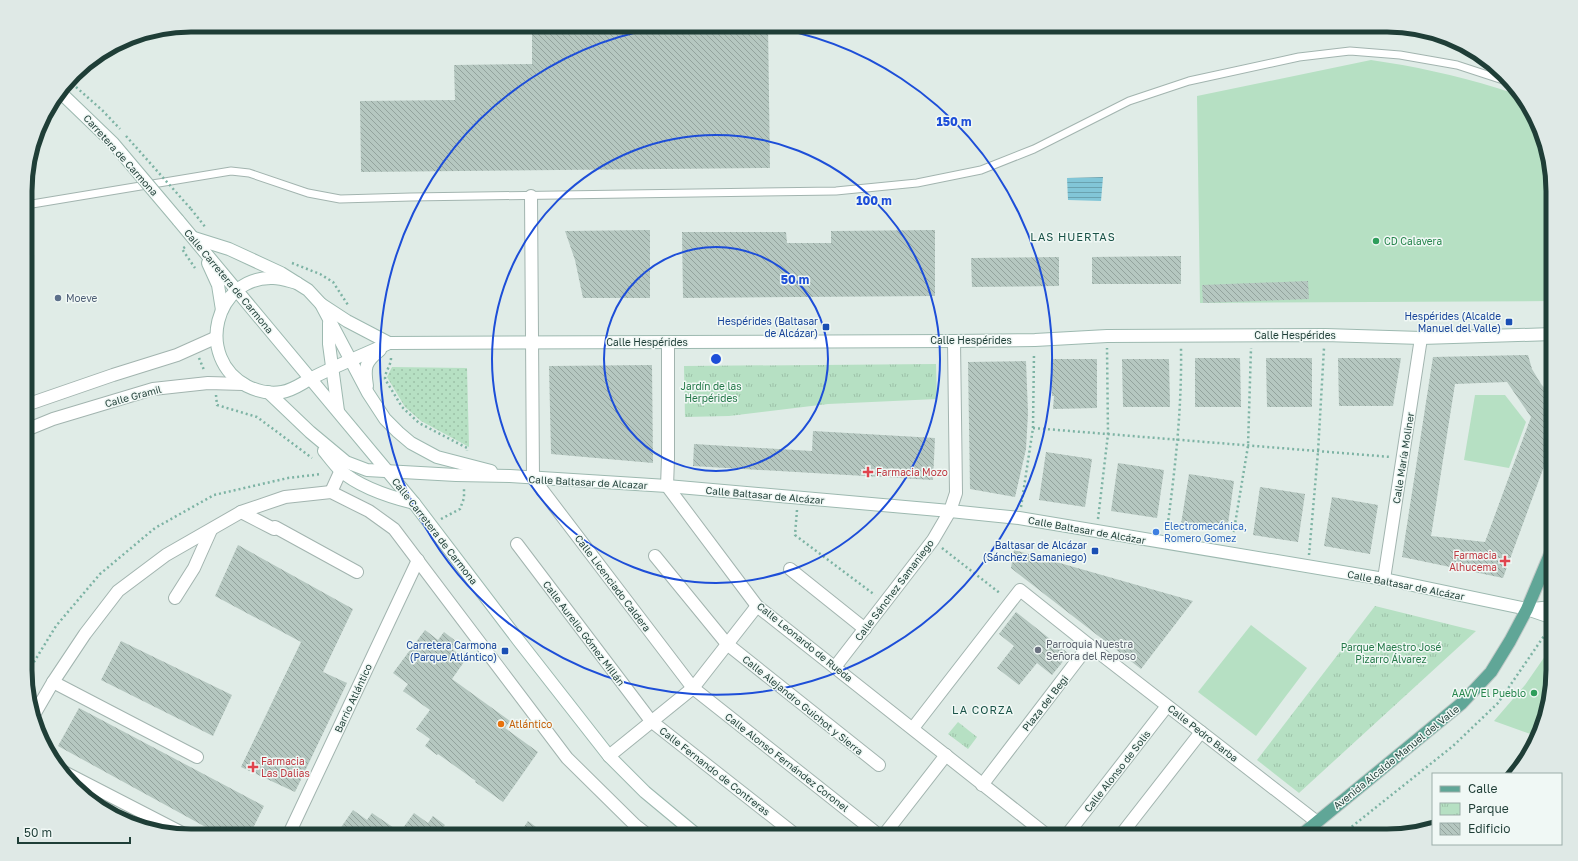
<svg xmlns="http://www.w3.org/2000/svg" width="1578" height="861" font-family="'Golos Text',sans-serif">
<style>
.grass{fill:url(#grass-dots)}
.park{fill:url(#park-tufts)}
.garden{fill:#b6e0c3}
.water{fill:url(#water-rules)}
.building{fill:url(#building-back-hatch);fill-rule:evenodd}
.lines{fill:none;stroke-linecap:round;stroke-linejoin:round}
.lane-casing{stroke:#a2b4af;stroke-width:9}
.street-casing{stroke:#a2b4af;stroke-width:14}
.secondary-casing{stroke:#9db9b0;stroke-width:14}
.primary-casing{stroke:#c0c9c7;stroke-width:14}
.path{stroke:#7db3a4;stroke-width:2.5;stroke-dasharray:2 3;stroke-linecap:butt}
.lane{stroke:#fff;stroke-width:7}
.street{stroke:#fff;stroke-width:12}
.secondary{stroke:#fff;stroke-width:12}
.primary{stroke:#60a697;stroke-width:12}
.secondary-bridge-casing{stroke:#9db9b0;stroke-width:14;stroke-linecap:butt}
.path-bridge{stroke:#7db3a4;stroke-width:2.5;stroke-dasharray:2 3;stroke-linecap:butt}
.secondary-bridge{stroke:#fff;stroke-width:12}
.ring{fill:none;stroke:#1d4ed8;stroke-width:2}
.leisure-dot{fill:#2e9e5b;stroke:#f0f8f5;stroke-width:1.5}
.service-dot{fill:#5c6f8a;stroke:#f0f8f5;stroke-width:1.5}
.transit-dot{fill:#1a4fb4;stroke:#f0f8f5;stroke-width:1.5}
.health-dot{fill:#e0444e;stroke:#f0f8f5;stroke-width:1.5}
.shop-dot{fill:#3f7fe0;stroke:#f0f8f5;stroke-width:1.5}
.worship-dot{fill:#6b7280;stroke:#f0f8f5;stroke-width:1.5}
.food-dot{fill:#e8710a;stroke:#f0f8f5;stroke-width:1.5}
.labels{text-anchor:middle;stroke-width:3;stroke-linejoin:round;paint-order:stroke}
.street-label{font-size:10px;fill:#1f3e37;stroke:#f0f8f5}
.leisure-label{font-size:10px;fill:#27864d;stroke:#f0f8f5;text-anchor:start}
.service-label{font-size:10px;fill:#4e5e75;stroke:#f0f8f5;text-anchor:start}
.transit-label{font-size:10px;fill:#164399;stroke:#f0f8f5;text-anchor:end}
.park-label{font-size:10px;fill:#257949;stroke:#f0f8f5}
.health-label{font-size:10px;fill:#be3a42;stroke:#f0f8f5;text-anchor:start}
.shop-label{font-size:10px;fill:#366cbe;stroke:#f0f8f5;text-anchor:start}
.worship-label{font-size:10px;fill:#5b616d;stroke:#f0f8f5;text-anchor:start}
.food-label{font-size:10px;fill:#c56008;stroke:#f0f8f5;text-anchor:start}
.neighbourhood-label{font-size:11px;letter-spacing:1px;fill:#195247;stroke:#f0f8f5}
.rim{fill:none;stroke:#1f3e37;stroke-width:5}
.centre{fill:#1d4ed8;stroke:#f0f8f5;stroke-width:2}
.ring-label{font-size:12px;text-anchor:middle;font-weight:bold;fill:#1d4ed8;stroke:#f0f8f5;stroke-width:3;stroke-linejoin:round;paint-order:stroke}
</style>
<defs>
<pattern id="grass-dots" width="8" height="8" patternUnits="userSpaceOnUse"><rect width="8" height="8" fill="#b6e0c3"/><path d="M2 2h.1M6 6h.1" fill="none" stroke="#9cc1a8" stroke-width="1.8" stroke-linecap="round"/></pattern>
<pattern id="park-tufts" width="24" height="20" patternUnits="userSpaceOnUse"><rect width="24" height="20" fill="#b6e0c3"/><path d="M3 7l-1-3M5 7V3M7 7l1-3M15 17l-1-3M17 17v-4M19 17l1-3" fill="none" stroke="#9cc1a8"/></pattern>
<pattern id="water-rules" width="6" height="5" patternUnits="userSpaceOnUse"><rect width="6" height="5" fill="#82c6d7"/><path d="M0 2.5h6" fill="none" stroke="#6aa2af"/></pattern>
<pattern id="building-back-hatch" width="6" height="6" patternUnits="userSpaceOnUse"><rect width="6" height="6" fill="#b5c7c0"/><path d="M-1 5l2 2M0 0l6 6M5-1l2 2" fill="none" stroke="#93a39d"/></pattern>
</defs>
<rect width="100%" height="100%" fill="#e0ece7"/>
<path class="grass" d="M392 367 467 368 469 447 421 421 405 407 387 377Z"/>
<g class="park">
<path d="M936 364 937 399 828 404 729 416 685 417 684 366Z"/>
<path d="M1375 606 1476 631 1299 793 1257 760Z"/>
<path d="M958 722 977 737 968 749 948 734Z"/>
</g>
<g class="garden">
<path d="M1371 60C1413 66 1455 75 1497 88 1505 91 1518 93 1525 99L1544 138 1553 180V301L1200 303 1197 96Z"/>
<path d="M1475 395H1505L1526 422 1509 468 1464 460Z"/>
<path d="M1251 625 1307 668 1256 736 1198 692Z"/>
<path d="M1553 647V680L1536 736 1494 721 1525 685 1550 649Z"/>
</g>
<path class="water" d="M1103 177 1101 201 1068 200 1067 178Z"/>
<g class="building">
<path d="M768 25 770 168 361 172 360 101 455 100 454 65 532 64V28Z"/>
<path d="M650 230V298H583L575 260 565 231Z"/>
<path d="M935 230V296L683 298 682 232H786L787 243H831V231Z"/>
<path d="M1181 256V284H1092V257Z"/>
<path d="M1059 257V286L972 287 971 258Z"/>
<path d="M1308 281 1309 299 1203 303 1202 285Z"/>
<path d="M1528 355 1532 369 1541 384 1553 397V442L1503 578 1402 557 1433 357ZM1507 382 1531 417 1485 542 1431 536 1455 384Z"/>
<path d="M1195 358H1240L1241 407H1195Z"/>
<path d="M1266 358H1312V407H1267Z"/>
<path d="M1338 358H1401L1393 406H1339Z"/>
<path d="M1052 359H1097V408L1053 409 1054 396H1052Z"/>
<path d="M1122 359H1169L1170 407H1123Z"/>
<path d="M1026 361 1028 413 1026 449 1015 497 970 489 968 362Z"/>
<path d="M652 365 653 463 551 454 549 366Z"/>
<path d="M813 431 935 438 933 480 693 466 694 444 812 451Z"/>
<path d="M1046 452 1092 459 1085 507 1039 500Z"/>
<path d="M1118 463 1164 470 1157 518 1111 511Z"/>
<path d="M1189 474 1234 481 1227 531 1181 524Z"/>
<path d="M1260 487 1305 494 1298 542 1253 535Z"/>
<path d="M1332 497 1378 505 1370 554 1324 546Z"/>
<path d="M238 545 353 609 323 672 347 683 295 792 241 767 301 642 215 596Z"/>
<path d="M1014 550 1193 601 1141 669 1011 568Z"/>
<path d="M1016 612 1069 654 1052 675 1037 663 1019 685 997 668 1014 646 999 634Z"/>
<path d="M425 630 438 640 444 632 457 642 452 649 466 659 452 679 510 721 505 728 538 752 503 802 475 782 476 781 438 754 437 755 425 746 430 739 416 729 430 710 403 691 408 684 393 673Z"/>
<path d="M121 641 232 695 213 736 101 680Z"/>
<path d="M79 708 264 806 249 836H222L58 746Z"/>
<path d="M353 810 367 820 372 813 400 832 414 813 428 823 433 816 445 825 440 832 446 836H335Z"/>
<path d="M528 821 548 836H518Z"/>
</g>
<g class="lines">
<defs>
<path id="lane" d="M26 205 231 171 249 173 308 193 340 199 411 197 836 191 917 183 981 170 1034 149 1129 101 1189 81 1299 57 1350 51 1400 55 1457 65 1506 81"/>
<g id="street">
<path d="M531 196 533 478 693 688 880 836"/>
<path d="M668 342V459L667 486 757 606 1048 836"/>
<path d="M26 405 113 375 177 355 215 338"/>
<path d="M26 430 53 419 153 389 208 383 243 384"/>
<path d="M331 492 341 470"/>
<path d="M241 512 274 529 275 527 357 572"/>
<path d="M517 544 651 721 797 836"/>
<path d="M655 556 727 644 879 765"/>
<path d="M790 569 865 629"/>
<path d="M1384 579 1421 338"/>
<path d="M175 598 194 568 211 530"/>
<path d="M1089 645 1317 822"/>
<path d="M835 667 933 540 950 511 956 493 954 341"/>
<path d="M53 682 197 757"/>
<path d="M35 713 53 682 85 634 118 591 166 555 241 512 285 497 331 492 369 511 394 529 567 758 635 825 649 836"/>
<path d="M913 728 1020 590 1089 645 982 785"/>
<path d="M609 756 693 688 757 606"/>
<path d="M62 771 188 836"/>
<path d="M288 836 418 560"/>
<path d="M883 836 946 755"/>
<path d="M1066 836 1167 706"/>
<path d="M1120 836 1201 732"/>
</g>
<g id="secondary">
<path d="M178 220 414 503 519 641 609 756 645 792 698 836"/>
<path d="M194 238 229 249 281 273 308 290 321 304 368 393 385 419 398 432 411 443 437 457 491 471"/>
<path d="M208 263 218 285 222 310"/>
<path d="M297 283C289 281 281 278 273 278 215 276 194 358 247 386 257 391 270 394 282 392 294 390 302 383 312 378 337 365 364 355 389 343L954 341 1035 340 1107 336 1325 335 1421 338 1553 334"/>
<path d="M321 304 347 321 389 343"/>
<path d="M329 323V344L338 411"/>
<path d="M367 386C364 367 365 362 380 350"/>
<path d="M268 392 310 432 346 462 367 470 456 475 510 476 667 486 950 511 1019 518 1384 579 1527 609 1553 618"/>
<path d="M324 451C329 457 334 464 340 470 359 487 390 497 414 503"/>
<path d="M1532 609 1553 607"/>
</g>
<path id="primary" d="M1300 836 1462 703 1491 672 1510 641 1527 609 1553 547"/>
</defs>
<use href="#lane" class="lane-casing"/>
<use href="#street" class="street-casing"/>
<use href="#secondary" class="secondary-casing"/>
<use href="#primary" class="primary-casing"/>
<g class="path">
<path d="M191 209 206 228"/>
<path d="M185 247 182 249 195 268"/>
<path d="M292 263 320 274 333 282 348 305"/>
<path d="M199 358 204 370"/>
<path d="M391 358C391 366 385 371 385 379L402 407 419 423 467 448V451"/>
<path d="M216 395 217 405 257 417 312 458"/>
<path d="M1033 428 1391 457"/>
<path d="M1021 507 1033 428 1034 353"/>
<path d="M797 510 795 535 875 595"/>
<path d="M441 519 460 509 464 498V488"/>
<path d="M1098 519 1108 434 1107 348"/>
<path d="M1167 530C1175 469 1182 410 1181 348"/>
<path d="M1232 542 1248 446 1251 348"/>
<path d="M942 548 1001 594"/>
<path d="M1309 555 1318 452 1324 348"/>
<path d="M26 675 56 626 100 574 155 528 214 495 288 478 322 474"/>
<path d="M1340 836 1453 746 1498 703 1544 636 1553 635"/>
</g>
<use href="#lane" class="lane"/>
<use href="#street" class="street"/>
<use href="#secondary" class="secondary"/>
<use href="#primary" class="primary"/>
<defs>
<path id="secondary-bridge" d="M61 93 113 143 178 220"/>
</defs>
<use href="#secondary-bridge" class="secondary-bridge-casing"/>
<g class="path-bridge">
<path d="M76 87 103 111 120 129"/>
<path d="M126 136 191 209"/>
</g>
<use href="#secondary-bridge" class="secondary-bridge"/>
</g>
<g class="ring">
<circle cx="716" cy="359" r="112"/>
<circle cx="716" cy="359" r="224"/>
<path d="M754 25A336 336 0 1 1 678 25"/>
</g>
<g class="leisure-dot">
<circle cx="1376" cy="241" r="4"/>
<circle cx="1534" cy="693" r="4"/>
</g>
<circle class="service-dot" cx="58" cy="298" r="4"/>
<g class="transit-dot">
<rect x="1505" y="318" width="8" height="8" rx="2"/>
<rect x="822" y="323" width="8" height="8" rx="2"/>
<rect x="1091" y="547" width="8" height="8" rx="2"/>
<rect x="501" y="647" width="8" height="8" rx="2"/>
</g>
<g class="health-dot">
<path d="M866 466h4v4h4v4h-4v4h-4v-4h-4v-4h4z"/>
<path d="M1503 555h4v4h4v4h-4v4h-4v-4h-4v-4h4z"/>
<path d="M251 761h4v4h4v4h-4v4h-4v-4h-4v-4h4z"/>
</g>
<circle class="shop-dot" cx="1156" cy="532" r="4"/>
<circle class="worship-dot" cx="1038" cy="650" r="4"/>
<circle class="food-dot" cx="501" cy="724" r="4"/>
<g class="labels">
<g class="street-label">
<text transform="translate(121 155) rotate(48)" y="4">Carretera de Carmona</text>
<text transform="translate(229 281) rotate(50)" y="4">Calle Carretera de Carmona</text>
<text x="1295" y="339">Calle Hespérides</text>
<text x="971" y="344">Calle Hespérides</text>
<text x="647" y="346">Calle Hespérides</text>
<text transform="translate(133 396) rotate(-15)" y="4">Calle Gramil</text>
<text transform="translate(1403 458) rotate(-81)" y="4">Calle María Moliner</text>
<text transform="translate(588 482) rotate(3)" y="4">Calle Baltasar de Alcazar</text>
<text transform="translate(765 495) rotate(5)" y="4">Calle Baltasar de Alcázar</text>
<text transform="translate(1087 530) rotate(10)" y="4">Calle Baltasar de Alcázar</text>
<text transform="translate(435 531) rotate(52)" y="4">Calle Carretera de Carmona</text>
<text transform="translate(613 583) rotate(53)" y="4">Calle Licenciado Caldera</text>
<text transform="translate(1406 585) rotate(11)" y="4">Calle Baltasar de Alcázar</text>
<text transform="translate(894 590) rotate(-53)" y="4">Calle Sánchez Samaniego</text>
<text transform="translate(584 633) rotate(53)" y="4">Calle Aurelio Gómez Millán</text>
<text transform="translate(805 642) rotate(39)" y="4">Calle Leonardo de Rueda</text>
<text transform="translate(353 698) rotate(-65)" y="4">Barrio Atlántico</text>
<text transform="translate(1045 703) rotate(-52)" y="4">Plaza del Begi</text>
<text transform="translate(803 705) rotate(39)" y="4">Calle Alejandro Guichot y Sierra</text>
<text transform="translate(1203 733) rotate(38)" y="4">Calle Pedro Barba</text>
<text transform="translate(1396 757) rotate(-39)" y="4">Avenida Alcalde Manuel del Valle</text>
<text transform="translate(787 762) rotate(38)" y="4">Calle Alonso Fernández Coronel</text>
<text transform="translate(715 771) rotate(38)" y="4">Calle Fernando de Contreras</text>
<text transform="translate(1117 771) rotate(-52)" y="4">Calle Alonso de Solis</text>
</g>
<g class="leisure-label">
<text x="1384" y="245">CD Calavera</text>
<text x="1526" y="697" text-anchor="end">AAVV El Pueblo</text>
</g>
<g class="service-label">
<text x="66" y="302">Moeve</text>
</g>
<g class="transit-label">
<text x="1501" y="320">Hespérides (Alcalde<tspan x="1501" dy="12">Manuel del Valle)</tspan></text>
<text x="818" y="325">Hespérides (Baltasar<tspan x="818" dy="12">de Alcázar)</tspan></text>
<text x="1087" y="549">Baltasar de Alcázar<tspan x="1087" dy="12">(Sánchez Samaniego)</tspan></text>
<text x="497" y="649">Carretera Carmona<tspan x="497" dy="12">(Parque Atlántico)</tspan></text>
</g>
<g class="park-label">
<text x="711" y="390">Jardín de las<tspan x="711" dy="12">Herpérides</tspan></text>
<text x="1391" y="651">Parque Maestro José<tspan x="1391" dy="12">Pizarro Álvarez</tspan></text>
</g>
<g class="health-label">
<text x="876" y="476">Farmacia Mozo</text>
<text x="1497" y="559" text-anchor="end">Farmacia<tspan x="1497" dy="12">Alhucema</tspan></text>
<text x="261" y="765">Farmacia<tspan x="261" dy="12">Las Dalias</tspan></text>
</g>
<g class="shop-label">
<text x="1164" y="530">Electromecánica,<tspan x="1164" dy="12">Romero Gomez</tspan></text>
</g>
<g class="worship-label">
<text x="1046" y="648">Parroquia Nuestra<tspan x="1046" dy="12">Señora del Reposo</tspan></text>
</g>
<g class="food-label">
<text x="509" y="728">Atlántico</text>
</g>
<g class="neighbourhood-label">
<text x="1073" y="241">LAS HUERTAS</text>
<text x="983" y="714">LA CORZA</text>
</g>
</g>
<path d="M0 0H1578V861H0ZM191 32H1387A159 159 0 0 1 1546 191V670A159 159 0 0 1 1387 829H191A159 159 0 0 1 32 670V191A159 159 0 0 1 191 32Z" fill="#dfe9e6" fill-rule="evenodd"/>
<path class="rim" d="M191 32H1387A159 159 0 0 1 1546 191V670A159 159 0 0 1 1387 829H191A159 159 0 0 1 32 670V191A159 159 0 0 1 191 32Z"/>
<circle cx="716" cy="359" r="6" class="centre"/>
<g class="ring-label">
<text x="954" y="126">150 m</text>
<text x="874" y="205">100 m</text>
<text x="795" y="284">50 m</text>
</g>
<rect x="1432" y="773" width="130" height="72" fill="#f0f8f5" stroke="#9caea9"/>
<rect x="1440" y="786" width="20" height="6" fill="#60a697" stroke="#9caea9"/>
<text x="1468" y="793" font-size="12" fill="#1f3e37">Calle</text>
<rect x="1440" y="803" width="20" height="12" fill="url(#park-tufts)" stroke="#9caea9"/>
<text x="1468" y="813" font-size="12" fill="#1f3e37">Parque</text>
<rect x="1440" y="823" width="20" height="12" fill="url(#building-back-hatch)" stroke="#9caea9"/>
<text x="1468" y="833" font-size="12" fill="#1f3e37">Edificio</text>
<path d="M18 837v6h112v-6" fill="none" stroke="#1f3e37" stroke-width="2"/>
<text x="24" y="837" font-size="12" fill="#1f3e37" stroke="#f0f8f5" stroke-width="3" paint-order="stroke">50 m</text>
</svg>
